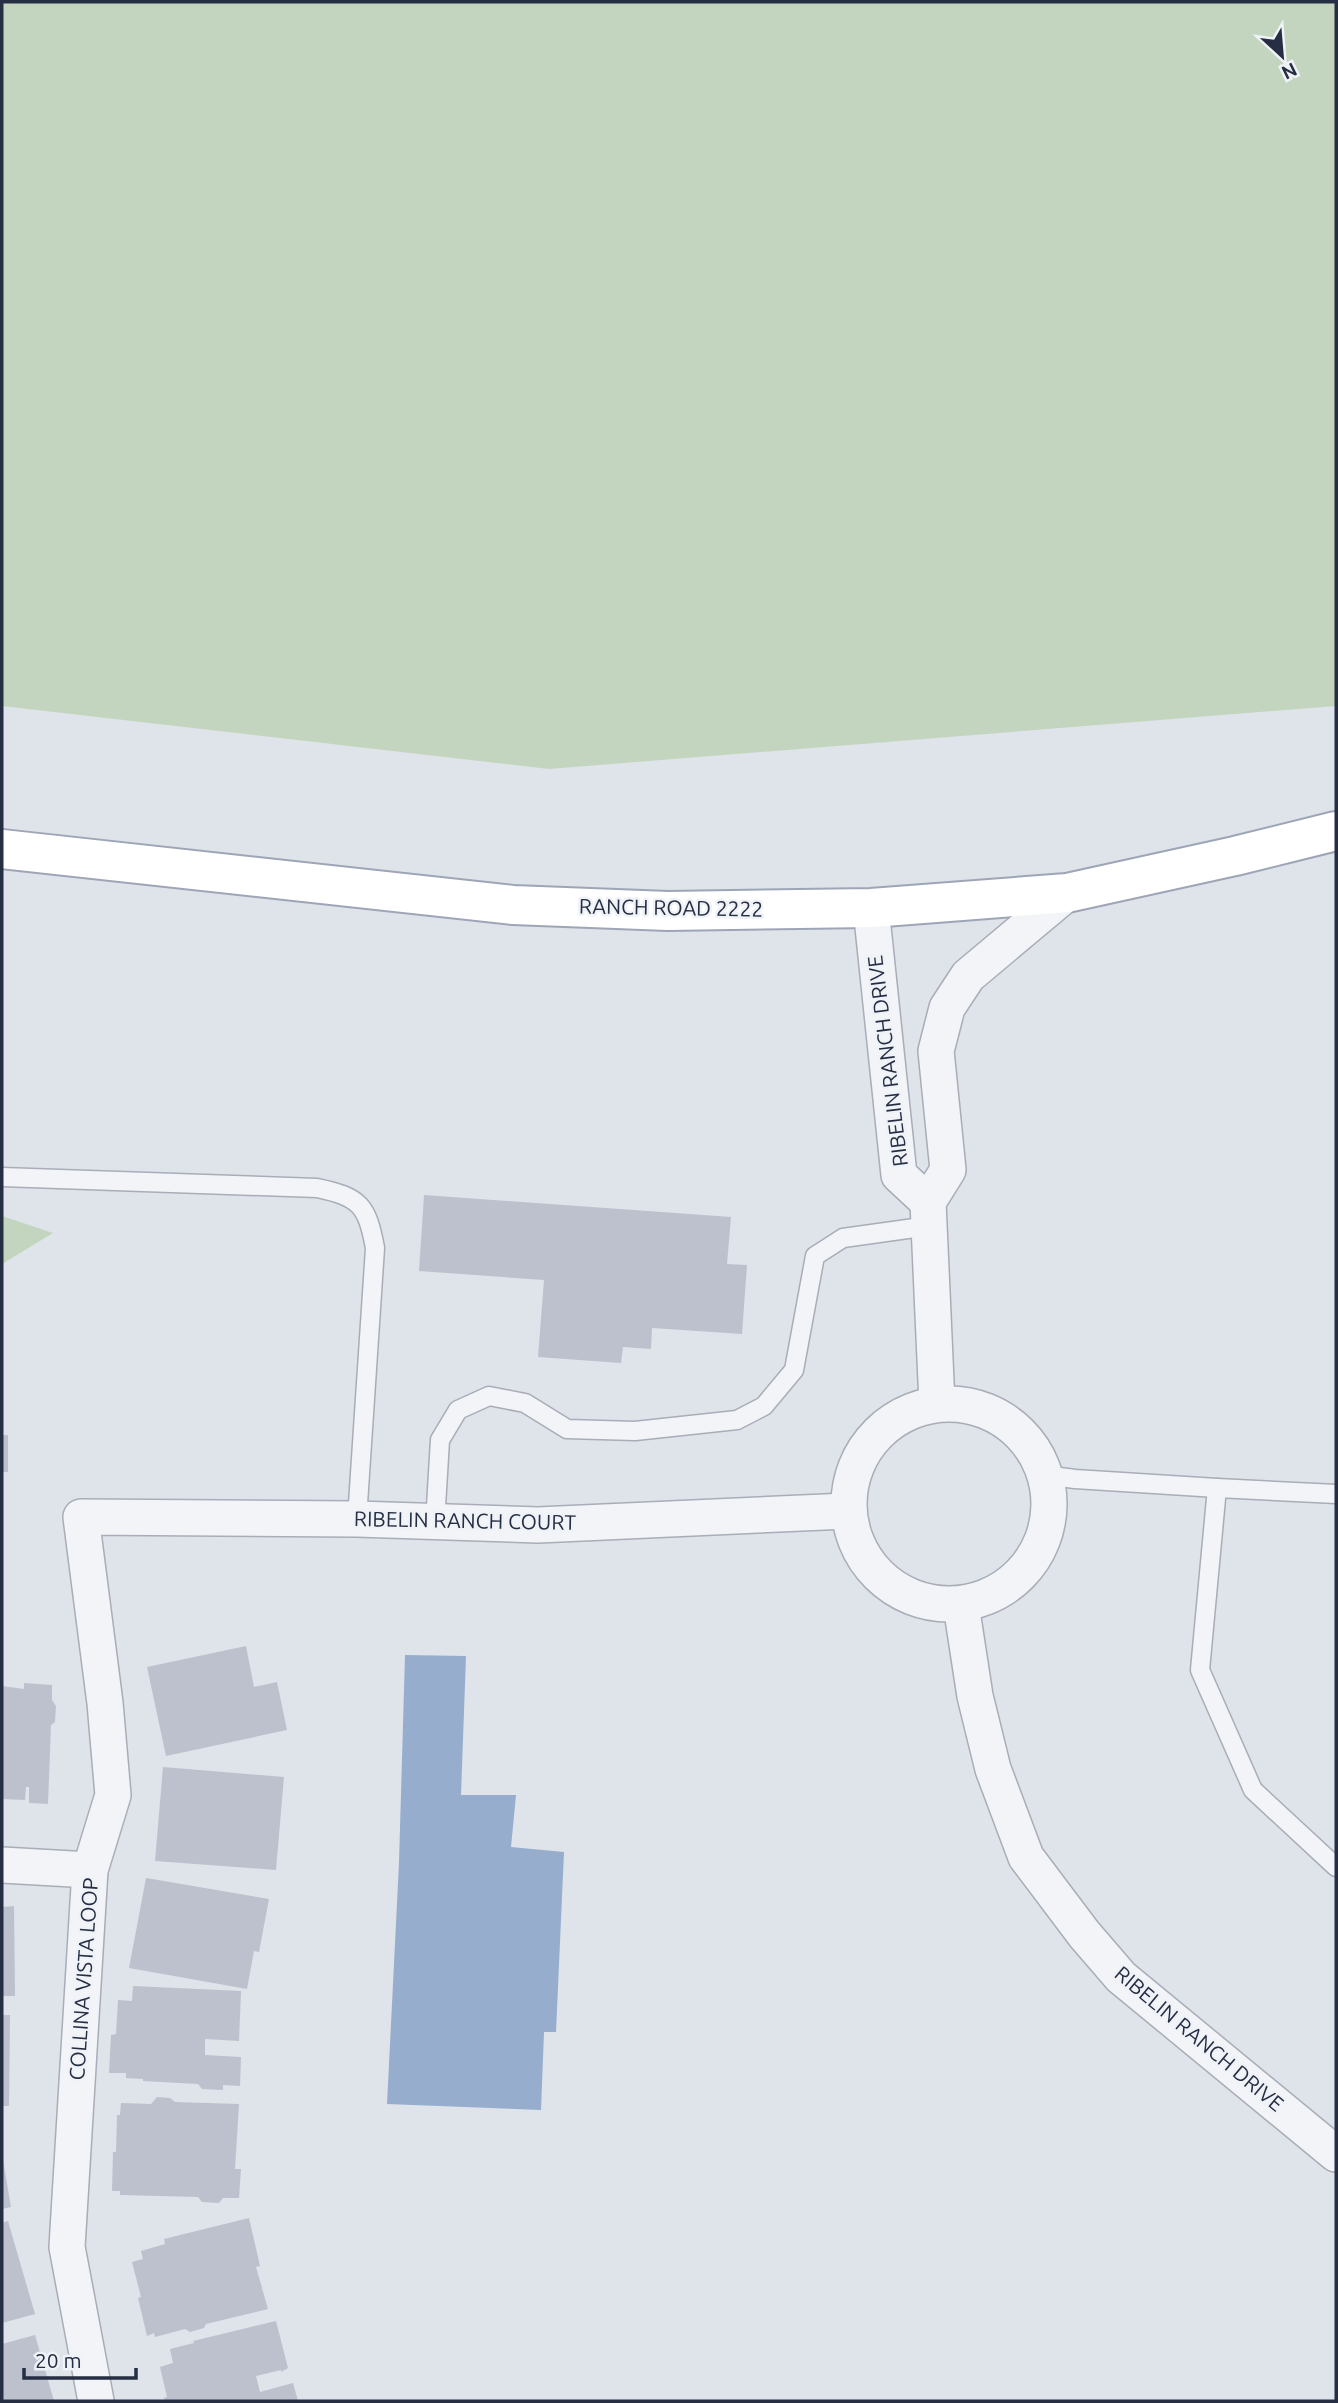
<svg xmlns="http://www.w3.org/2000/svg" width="1338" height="2403" font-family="Ubuntu,sans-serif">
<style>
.green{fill:#c3d5bf}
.water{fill:#96adce}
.building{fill:#bcc1cd}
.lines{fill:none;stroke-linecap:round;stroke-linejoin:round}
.service-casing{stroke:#a8adb8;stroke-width:21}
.minor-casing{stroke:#a8adb8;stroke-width:38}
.primary-casing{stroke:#9da5b7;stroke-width:42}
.service{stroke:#f2f4f8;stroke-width:18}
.minor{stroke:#f2f4f8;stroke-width:35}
.primary{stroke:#fff;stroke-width:38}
.labels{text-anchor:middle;stroke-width:5;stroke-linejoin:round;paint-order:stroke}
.street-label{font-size:21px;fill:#262e43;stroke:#eff2f7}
</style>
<rect width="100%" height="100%" fill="#dfe3ea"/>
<g class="green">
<path d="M2 2H1336V706L549 769 2 706Z"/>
<path d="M2 1216 53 1233 2 1264Z"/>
</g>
<path class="water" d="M405 1655 466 1656 461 1795H516L511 1847 564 1852 556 2032H544L541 2110 387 2104 399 1863Z"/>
<g class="building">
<path d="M424 1195 731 1217 727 1264 747 1265 742 1334 652 1328 651 1349 623 1347 621 1363 538 1357 544 1280 419 1271Z"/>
<rect x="2" y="1435" width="6" height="37"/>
<path d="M246 1646 254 1687 277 1682 287 1730 166 1756 147 1667Z"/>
<path d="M24 1683 52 1685V1700L56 1706 55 1722 51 1725 48 1804 29 1803V1787H26L25 1800 2 1799V1686L24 1689Z"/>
<path d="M163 1767 284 1777 276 1870 155 1861Z"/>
<path d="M146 1878 269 1899 259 1952 254 1951 247 1989 129 1968Z"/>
<path d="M14 1906 15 1996H2V1907Z"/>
<path d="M133 1986 241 1991 239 2041 205 2039V2055L241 2057 240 2086 223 2085V2090L202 2089 198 2084 143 2081V2079L126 2078V2073H109L111 2035 116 2034 118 2000 132 2001Z"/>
<path d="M2 2015H10L9 2106H2Z"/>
<path d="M157 2097 170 2098 175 2102 239 2104 235 2169H241L239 2198H223L219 2203 202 2202 198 2197 120 2195V2191H112L113 2152H116L117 2115H120L121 2103 151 2104Z"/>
<path d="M2 2154 11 2207 2 2209Z"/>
<path d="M249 2218 260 2266 256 2267 268 2309 206 2324 204 2328 190 2332 185 2329 155 2337 154 2333 147 2336 138 2298 141 2297 132 2262 143 2259 141 2251 165 2244 164 2239Z"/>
<path d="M8 2221 35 2314 2 2323V2223Z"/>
<path d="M276 2321 288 2368 281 2372V2370L256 2376 260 2392 293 2383 298 2401H165L164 2398 167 2397 160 2367 173 2363 170 2349 194 2343 193 2341Z"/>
<path d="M35 2335 54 2401H2V2344Z"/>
</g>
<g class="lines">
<defs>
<g id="service">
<path d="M2 1177 317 1188C360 1197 367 1205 375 1248L357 1519"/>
<path d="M1044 1475 1075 1479 1217 1488"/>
<path d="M1336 1494 1217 1488 1200 1670 1253 1790 1336 1867"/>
<path d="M435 1523 440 1440 458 1410 489 1396 525 1403 567 1429 635 1431 737 1420 764 1406 794 1370 815 1256 843 1238 929 1226"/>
</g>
<g id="minor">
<path d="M871 908 899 1175 928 1202"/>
<circle cx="949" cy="1504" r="100"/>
<path d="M937 1404 928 1202 948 1170 936 1051 947 1008 968 976 1067 893"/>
<path d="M961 1605 975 1696 993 1769 1026 1857 1084 1934 1121 1977 1336 2154"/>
<path d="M2 1865 90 1870"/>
<path d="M96 2401 67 2247 90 1870 113 1795 105 1703 81 1517 357 1519 538 1525 847 1511"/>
</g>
<path id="primary" d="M2 849 513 905 668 911 871 908 1067 893 1235 856 1336 831"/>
</defs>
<use href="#service" class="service-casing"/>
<use href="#minor" class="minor-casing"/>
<use href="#primary" class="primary-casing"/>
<use href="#service" class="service"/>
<use href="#minor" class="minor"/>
<use href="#primary" class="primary"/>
</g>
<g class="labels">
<g class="street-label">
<text transform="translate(671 908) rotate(1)" y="7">RANCH ROAD 2222</text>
<text transform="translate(888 1061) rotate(-97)" y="7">RIBELIN RANCH DRIVE</text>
<text transform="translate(465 1521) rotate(1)" y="7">RIBELIN RANCH COURT</text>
<text transform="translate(84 1979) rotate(-86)" y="7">COLLINA VISTA LOOP</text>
<text transform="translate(1199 2039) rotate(40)" y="7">RIBELIN RANCH DRIVE</text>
</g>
</g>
<rect width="1338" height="2403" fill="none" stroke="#262e43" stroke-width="7"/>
<g transform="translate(1282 56) rotate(154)" stroke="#eff2f7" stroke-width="5" paint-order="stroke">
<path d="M0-5L12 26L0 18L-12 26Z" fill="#262e43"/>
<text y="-10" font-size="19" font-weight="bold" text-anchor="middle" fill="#262e43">N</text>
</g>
<path d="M24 2368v10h112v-10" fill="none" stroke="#262e43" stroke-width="3.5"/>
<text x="35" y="2368" font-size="21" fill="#262e43" stroke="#eff2f7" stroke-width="5" paint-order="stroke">20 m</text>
</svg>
